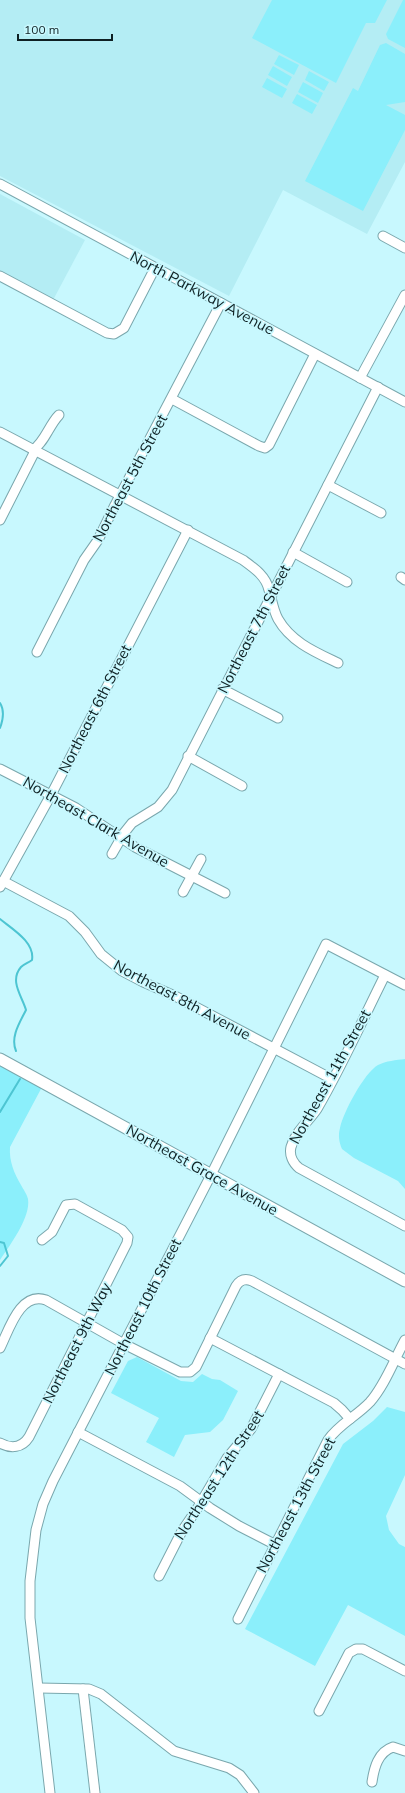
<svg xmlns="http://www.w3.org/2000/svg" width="405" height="1793" font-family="Mulish,sans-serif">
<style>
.built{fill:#b4edf4}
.green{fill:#8beffb}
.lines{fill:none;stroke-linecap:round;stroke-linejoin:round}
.stream{stroke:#4dc5d2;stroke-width:2}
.minor-casing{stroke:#7aa7ad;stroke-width:11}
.major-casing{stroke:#7aa7ad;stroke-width:13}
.minor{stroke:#fff;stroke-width:9}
.major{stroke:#fff;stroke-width:11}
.labels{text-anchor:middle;stroke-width:3.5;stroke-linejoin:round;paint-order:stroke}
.street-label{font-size:15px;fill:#0e2023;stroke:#c8f8fe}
</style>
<rect width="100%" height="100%" fill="#c8f8fe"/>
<g class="built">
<path d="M0 0H405V162L367 234 283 190 229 296 0 176Z"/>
<path d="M0 194 85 240 52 302 0 274Z"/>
</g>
<g class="green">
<path d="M272 0H387L375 23H366L336 83 252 38Z"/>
<path d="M403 0H405V48L388 39 386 34Z"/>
<path d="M386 43 405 54V102L386 105 405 115V130L363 211 305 181 353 88 358 91 380 45Z"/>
<path d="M279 55 299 65 294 75 274 64Z"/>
<path d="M273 66 292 77 287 86 268 75Z"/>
<path d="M309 71 329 82 324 91 305 80Z"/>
<path d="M267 78 287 89 282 98 262 87Z"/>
<path d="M303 82 323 93 318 103 298 92Z"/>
<path d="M297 94 317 105 312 114 292 103Z"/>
<path d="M405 1059V1189L398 1181 354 1158 342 1149C339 1142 338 1135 340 1128 343 1113 364 1073 378 1065 386 1061 396 1060 405 1059Z"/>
<path d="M0 1065 42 1087 10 1147C9 1161 14 1173 21 1185 23 1189 27 1194 28 1199 31 1217 10 1245 0 1260Z"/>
<path d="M137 1357 181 1381 193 1382 202 1374 212 1379 220 1380 238 1391 223 1420 210 1432 185 1435 174 1457 146 1442 159 1418 111 1393 128 1361Z"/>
<path d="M387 1407 405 1412V1475L386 1516 389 1530 399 1544 405 1547V1636L348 1605 315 1666 245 1629 343 1444 373 1421Z"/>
</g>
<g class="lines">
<g class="stream">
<path d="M0 703C5 711 3 720 0 728"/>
<path d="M0 919C12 929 35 942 32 960 28 963 24 964 21 967 9 981 22 996 26 1010 20 1022 10 1037 16 1051"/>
<path d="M0 1112 20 1079"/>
<path d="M0 1242 4 1243 8 1256 0 1266"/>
</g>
<defs>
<g id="minor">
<path d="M0 184 405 402"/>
<path d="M383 236 405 248"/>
<path d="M0 276 107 333 114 334 124 328 155 268"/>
<path d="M360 378 405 295"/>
<path d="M172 399 259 446 265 448 269 445 315 354"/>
<path d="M0 432 243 560C254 568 266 576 269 590 272 600 273 610 278 619 291 642 315 652 338 663"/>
<path d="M33 450C45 442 49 425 59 415"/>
<path d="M328 485 381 513"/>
<path d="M0 520 35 451"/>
<path d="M293 552 347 582"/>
<path d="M401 577 405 580"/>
<path d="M37 652 84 560 98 540 115 505 221 303"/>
<path d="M222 689 278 718"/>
<path d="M188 756 242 786"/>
<path d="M0 769 76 808 135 847 225 893"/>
<path d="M112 854 124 833 132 823 158 807 172 790 378 387"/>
<path d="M3 881 69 916 85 932 101 954 122 971 143 982 175 996 332 1079"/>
<path d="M0 887 51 795 188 530"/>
<path d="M183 892 201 859"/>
<path d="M385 975C363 1019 342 1066 317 1109 309 1121 295 1132 291 1147 289 1155 293 1163 299 1168L405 1226"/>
<path d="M210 1338 334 1403 342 1410 350 1419"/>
<path d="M0 1348C9 1330 20 1291 46 1300L124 1344 180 1372H190L196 1367 236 1286C240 1280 245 1278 252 1281L405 1364"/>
<path d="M78 1432 180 1486 210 1508 239 1526 274 1544"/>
<path d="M0 1443C11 1449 22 1448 29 1437L127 1243 128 1237 122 1230 75 1204 66 1205 52 1232 42 1240"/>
<path d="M159 1576 182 1531 197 1509 227 1458 251 1429 279 1374"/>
<path d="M238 1619 328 1440C339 1424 357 1416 370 1402 385 1385 394 1360 405 1340"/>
<path d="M39 1688 89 1689 101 1694 174 1751 229 1768 240 1775 254 1793"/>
<path d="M83 1689 95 1793"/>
<path d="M319 1711 349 1653 356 1649H363L405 1671"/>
<path d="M372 1782C374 1768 378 1752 393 1747L405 1751"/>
<path d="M50 1793 30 1618V1581L36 1530 43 1504 53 1481 211 1175 326 944 405 985"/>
</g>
<path id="major" d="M0 1059 405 1281"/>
</defs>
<use href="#minor" class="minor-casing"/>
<use href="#major" class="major-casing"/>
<use href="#minor" class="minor"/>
<use href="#major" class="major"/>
</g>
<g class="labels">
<g class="street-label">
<text transform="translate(202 293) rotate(28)" y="5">North Parkway Avenue</text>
<text transform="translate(130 478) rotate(-62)" y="5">Northeast 5th Street</text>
<text transform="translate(254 629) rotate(-63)" y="5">Northeast 7th Street</text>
<text transform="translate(95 709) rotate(-63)" y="5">Northeast 6th Street</text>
<text transform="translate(96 822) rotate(30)" y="5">Northeast Clark Avenue</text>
<text transform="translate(182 1000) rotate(28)" y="5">Northeast 8th Avenue</text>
<text transform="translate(330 1077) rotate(-61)" y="5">Northeast 11th Street</text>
<text transform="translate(202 1170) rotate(29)" y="5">Northeast Grace Avenue</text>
<text transform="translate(143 1307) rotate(-63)" y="5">Northeast 10th Street</text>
<text transform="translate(77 1343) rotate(-63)" y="5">Northeast 9th Way</text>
<text transform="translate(219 1475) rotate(-57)" y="5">Northeast 12th Street</text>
<text transform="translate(296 1505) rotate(-62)" y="5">Northeast 13th Street</text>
</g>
</g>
<path d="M18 34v6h94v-6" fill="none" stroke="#0e2023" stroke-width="2"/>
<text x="24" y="34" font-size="12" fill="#0e2023" stroke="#c8f8fe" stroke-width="3" paint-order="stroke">100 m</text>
</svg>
